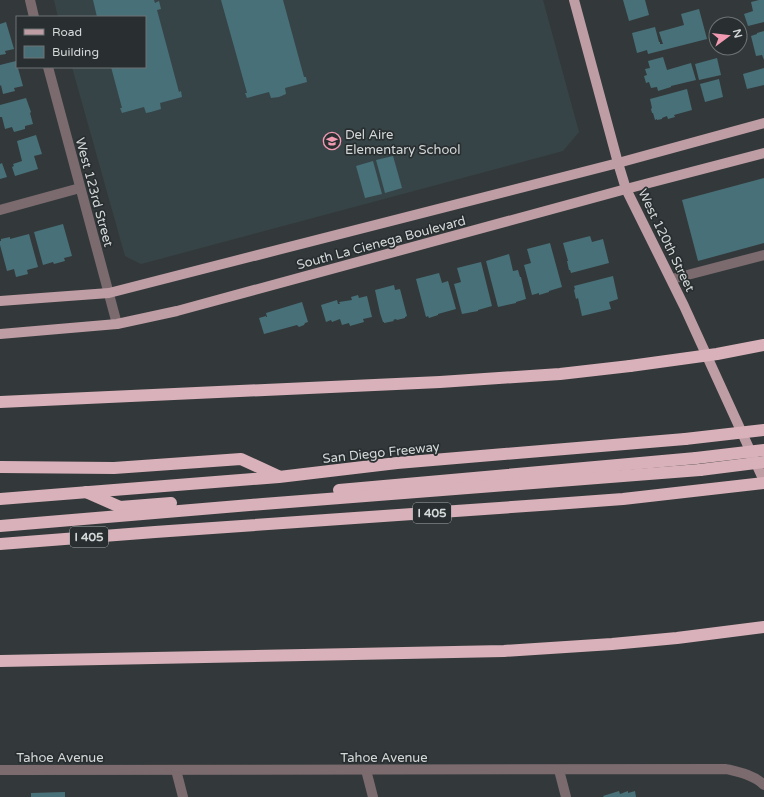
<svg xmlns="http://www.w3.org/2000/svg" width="764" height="797" font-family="'Varela Round',sans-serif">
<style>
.built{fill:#374447}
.building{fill:#487078}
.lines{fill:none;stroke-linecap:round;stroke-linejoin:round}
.minor{stroke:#7b6b6f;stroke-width:10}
.major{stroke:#be9da5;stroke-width:10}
.highway{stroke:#d8b1ba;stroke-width:12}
.highway-bridge{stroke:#d8b1ba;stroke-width:12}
.labels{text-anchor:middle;stroke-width:3.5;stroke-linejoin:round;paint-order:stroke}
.shield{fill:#292f30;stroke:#a1a5a6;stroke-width:1}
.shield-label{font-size:12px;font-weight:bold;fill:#d5d8d9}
.poi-label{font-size:13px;fill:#d5d8d9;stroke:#292f30;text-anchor:start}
.street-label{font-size:13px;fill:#d5d8d9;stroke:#292f30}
</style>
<rect width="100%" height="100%" fill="#33393a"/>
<path class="built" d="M54 0H543L579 132 563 151 141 264 125 256 72 67H145V17H58Z"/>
<g class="building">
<path d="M93 0H154L155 3 159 1 161 9 157 10 179 92 181 91 182 97 160 103 161 109 151 112 146 113 144 107 122 113 120 108H122L111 67H145V17H97Z"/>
<path d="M221 0H283L304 77H306L307 82 285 88 286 94 279 97 271 98 269 92 247 98 245 93H247Z"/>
<path d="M623 0H645L649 15 629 21Z"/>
<path d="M759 0H764V22L748 26 744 14 753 11 751 2Z"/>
<path d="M699 9 707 39 648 54 647 50 637 53 632 33 655 27 659 42H660V44H663L659 32 684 25 681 14Z"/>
<path d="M6 22 14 49 5 51 6 54 0 55V24Z"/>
<path d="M764 31V60L762 55 756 56 751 36 757 34V33Z"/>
<path d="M663 57 667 70 691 63 696 80 671 86V87L658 91 657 87 651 88 649 82 646 83 644 76 647 75 645 69 650 68 648 61Z"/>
<path d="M717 58 721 75 699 80 695 64Z"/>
<path d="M16 61 23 86 14 88 15 91 3 94 1 85 0 86V65Z"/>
<path d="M764 68V85L747 89 743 74Z"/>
<path d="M719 79 723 97 705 102 700 84Z"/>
<path d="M687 89 692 110 674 115 675 117 668 119 667 116 662 118V119L657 120V119L655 120 653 113H652L651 109 652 108 650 99Z"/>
<path d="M26 98 31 112 30 113 33 124 25 126V129L14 132 12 127 5 129 2 117H0V105Z"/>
<path d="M36 135 42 154 34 156 38 169 15 176 12 167 14 166 13 164 22 161 17 141Z"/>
<path d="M393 156 402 188 385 193 376 160Z"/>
<path d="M373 161 382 194 365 198 356 166Z"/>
<path d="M2 163 7 177 0 179V164Z"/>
<path d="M764 178V243L698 261 682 200Z"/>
<path d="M63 224 72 256 64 258 65 261 54 264 53 262 43 265 34 232Z"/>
<path d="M29 234 38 267 27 270 28 274 16 277 14 269 7 271 0 245V241H1V239L10 237V239Z"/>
<path d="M590 236 592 242 603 239 609 263 571 273 570 270H569L567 261H568L563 243Z"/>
<path d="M550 243 562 287 549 291V292L539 295V293L532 295 524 265 531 263 527 249Z"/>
<path d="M509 254 513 271 518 270 520 277H521L526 299 516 302V303L498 307 486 261Z"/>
<path d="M481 262 492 306 478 310V311L462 314 454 284 461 282 457 268Z"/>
<path d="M439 273 442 283 448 281 456 309 438 314V315L429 318 428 316 426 317 416 279Z"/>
<path d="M613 276 618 299 609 302 611 309 582 316 578 298 576 299 574 290 575 289 574 286Z"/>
<path d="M394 285 395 290 400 289 407 316 405 317V318L397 320 396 319 393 320 394 321 384 323V322H383L380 313 375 290Z"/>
<path d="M358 295 359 298 367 296 372 317 363 319 364 322 350 326 349 323 342 325 340 319 332 322 331 320 326 322 321 305 337 300 338 304H340L339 302 352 300 351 297Z"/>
<path d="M302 302 308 322 305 323 304 325 299 327 297 325 264 334 259 318 266 316V317H267L266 313Z"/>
<path d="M619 791 620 794 628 791V793L635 791 636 797H604L603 796Z"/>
<path d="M65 792V797H31V793Z"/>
</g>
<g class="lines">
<g class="minor">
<path d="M30 0 34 17"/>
<path d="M48 67 117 324"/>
<path d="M0 210 80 188"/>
<path d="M672 279 764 255"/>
<path d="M0 770 726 769C739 772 754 775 764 785"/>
<path d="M176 770 183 797"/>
<path d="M366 770 373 797"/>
<path d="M559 770 566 797"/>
</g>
<g class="major">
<path d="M574 0 618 163 626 189 684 306 764 481"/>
<path d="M0 301 109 293 618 163 764 123"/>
<path d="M0 334 117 324 177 311 626 189 764 153"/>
</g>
<g class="highway">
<path d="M0 402 440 382 560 374 630 366"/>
<path d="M0 467 114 468 241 459 278 476"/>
<path d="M339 490 696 458"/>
<path d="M86 492 120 507 171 503"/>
<path d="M0 499 279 477 397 463 685 439"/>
<path d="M0 526 263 504 700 470"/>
<path d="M0 544 155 532 555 504 623 499 764 483"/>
<path d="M0 661 504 651 612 644 677 638 764 627"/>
</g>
<g class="highway-bridge">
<path d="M630 366 717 354 764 345"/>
<path d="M685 439 764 430"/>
<path d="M696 458 764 450"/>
<path d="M700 470 764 462"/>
</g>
</g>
<defs>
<symbol id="school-ring" viewBox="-11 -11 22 22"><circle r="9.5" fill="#292f30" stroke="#f19ab1" stroke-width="1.5"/><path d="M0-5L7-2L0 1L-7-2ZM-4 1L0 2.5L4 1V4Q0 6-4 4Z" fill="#f19ab1"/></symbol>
</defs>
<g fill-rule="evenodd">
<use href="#school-ring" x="322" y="131" width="20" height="20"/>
</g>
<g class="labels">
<g class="shield">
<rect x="413" y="503" width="38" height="20" rx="3"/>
<rect x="70" y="527" width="38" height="20" rx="3"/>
</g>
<g class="shield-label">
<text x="432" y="517">I 405</text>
<text x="89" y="541">I 405</text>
</g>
<g class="poi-label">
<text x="345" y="139">Del Aire<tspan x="345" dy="15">Elementary School</tspan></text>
</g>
<g class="street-label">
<text transform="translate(95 192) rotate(75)" y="5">West 123rd Street</text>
<text transform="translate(667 240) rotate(64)" y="5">West 120th Street</text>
<text transform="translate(381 242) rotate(-15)" y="5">South La Cienega Boulevard</text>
<text transform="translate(381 452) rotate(-6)" y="5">San Diego Freeway</text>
<text x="60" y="762">Tahoe Avenue</text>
<text x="384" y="762">Tahoe Avenue</text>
</g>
</g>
<rect x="16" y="16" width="130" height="52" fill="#292f30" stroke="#6e7374"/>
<rect x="24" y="29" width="20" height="6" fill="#be9da5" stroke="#6e7374"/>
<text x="52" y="36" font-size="12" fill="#d5d8d9">Road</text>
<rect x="24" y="46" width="20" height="12" fill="#487078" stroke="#6e7374"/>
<text x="52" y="56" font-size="12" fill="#d5d8d9">Building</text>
<g transform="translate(728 36) rotate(75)"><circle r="19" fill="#292f30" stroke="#6e7374"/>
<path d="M0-3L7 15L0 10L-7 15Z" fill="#f19ab1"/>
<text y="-6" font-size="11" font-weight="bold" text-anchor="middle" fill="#d5d8d9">N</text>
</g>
</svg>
